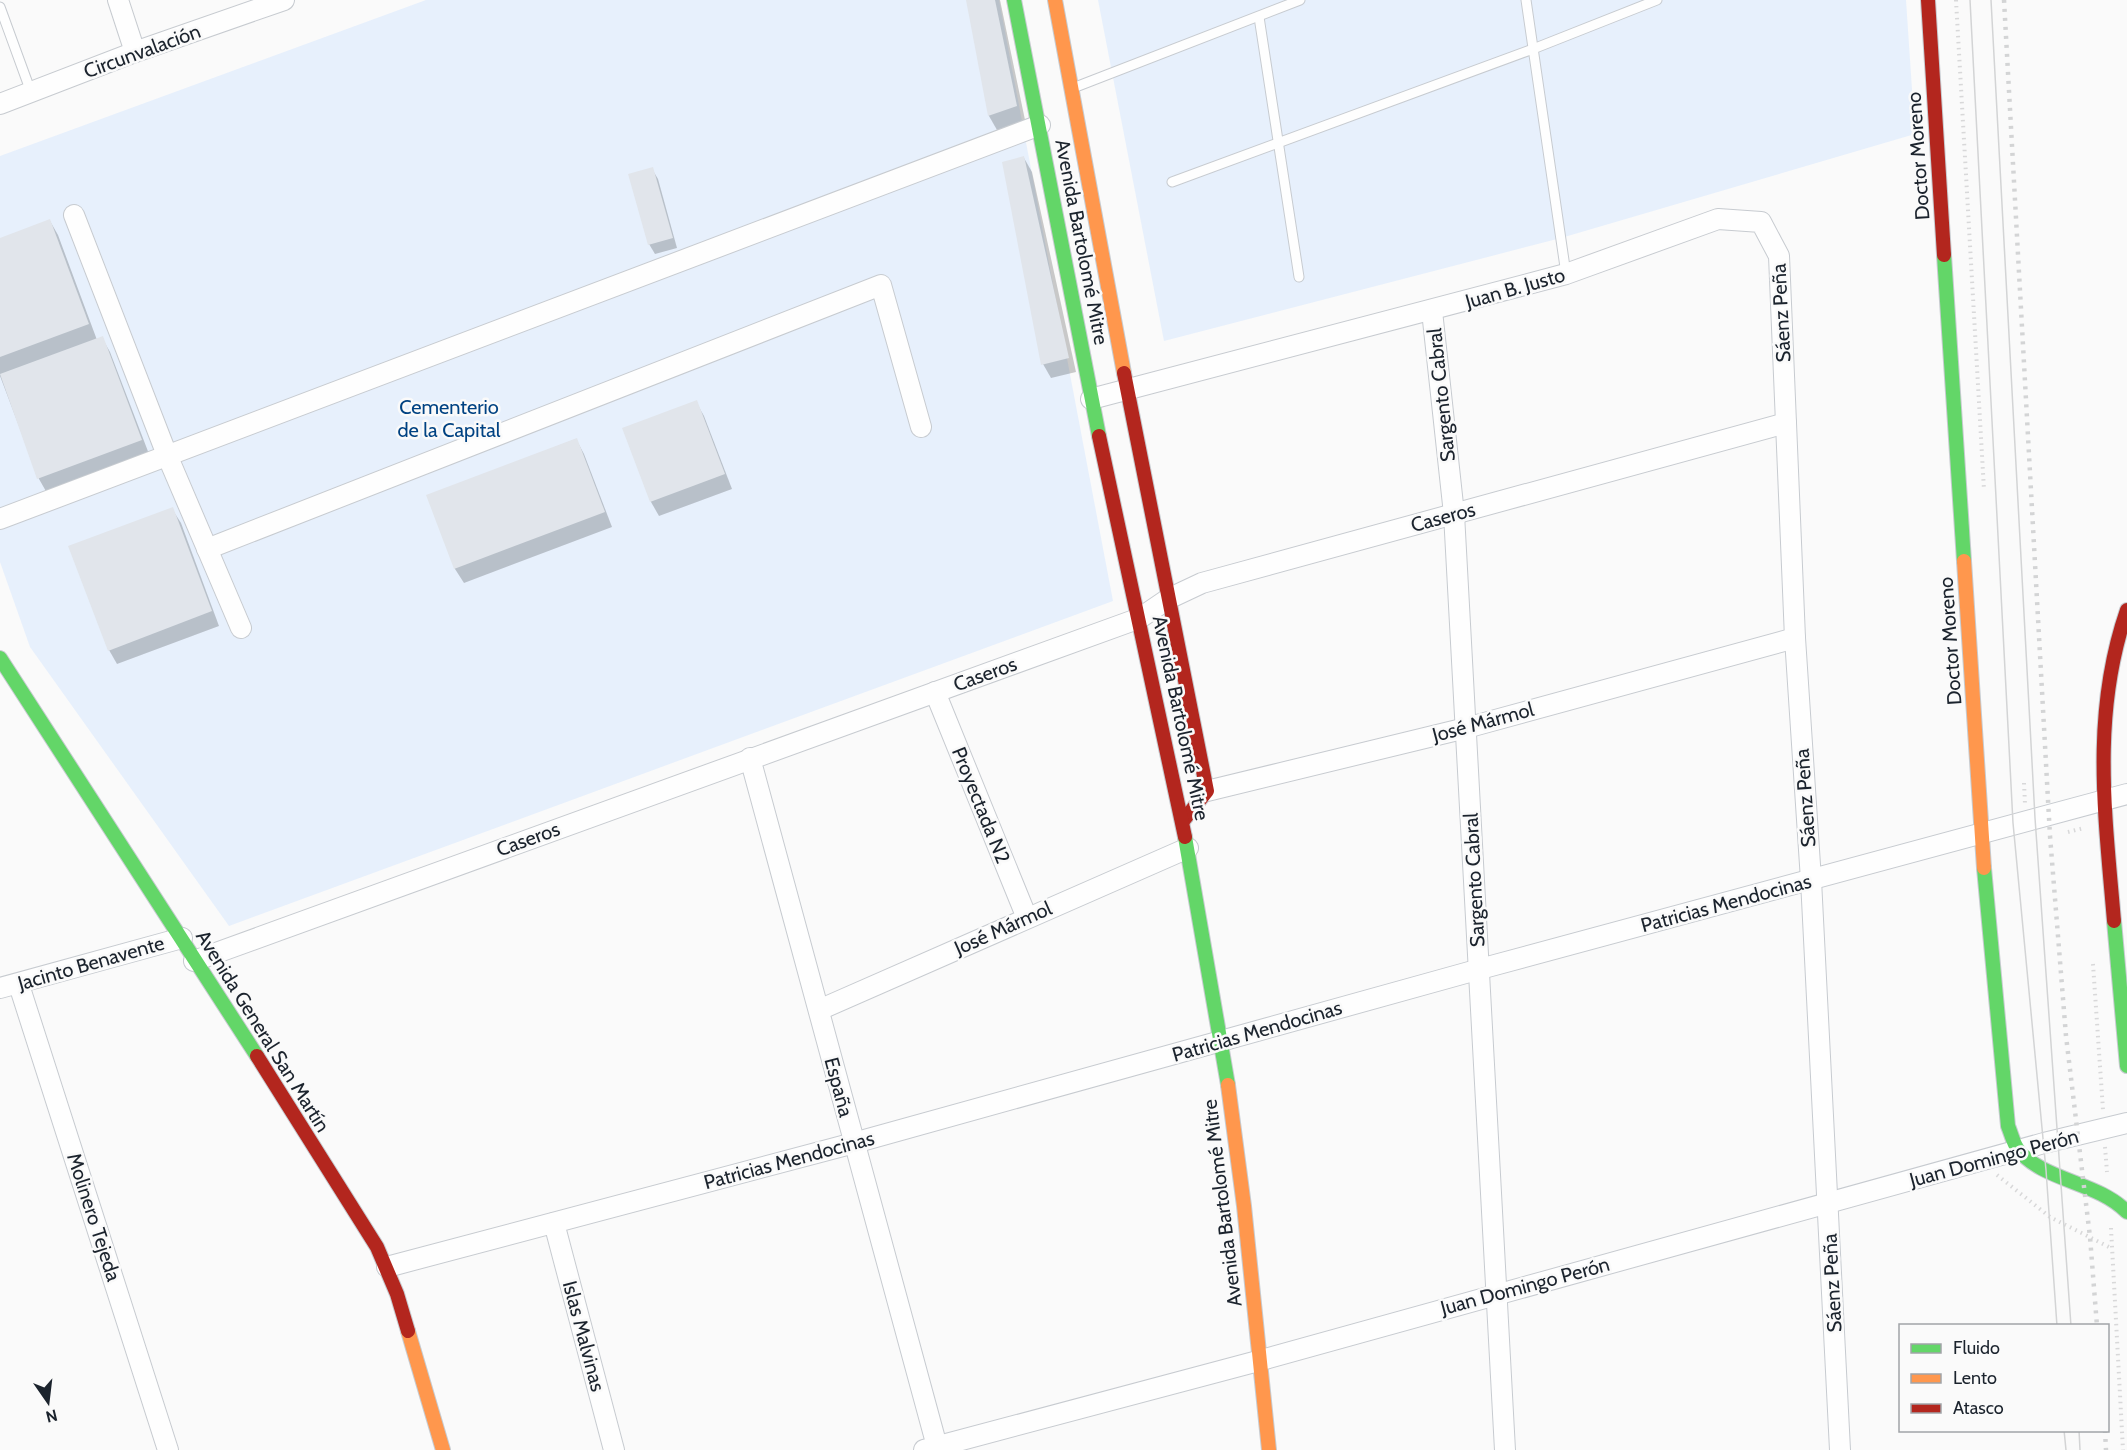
<svg xmlns="http://www.w3.org/2000/svg" width="2127" height="1450" font-family="Cabin,sans-serif">
<style>
.green{fill:#e7f0fc}
.shadow{fill:#0003}
.building{fill:#e1e5eb}
.lines{fill:none;stroke-linecap:round;stroke-linejoin:round}
.lane-casing{stroke:#c7cbd0;stroke-width:11}
.street-casing{stroke:#c7cbd0;stroke-width:22}
.fast-casing{stroke:#c7cbd0;stroke-width:16}
.slow-casing{stroke:#c7cbd0;stroke-width:16}
.jam-casing{stroke:#c7cbd0;stroke-width:16}
.path{stroke:#d8d8d9;stroke-width:4;stroke-dasharray:1.5 4.5;stroke-linecap:butt}
.lane{stroke:#fefefe;stroke-width:9}
.street{stroke:#fefefe;stroke-width:20}
.fast{stroke:#63d668;stroke-width:14}
.slow{stroke:#ff974d;stroke-width:14}
.jam{stroke:#b3261e;stroke-width:14}
.tram{stroke:#d3d4d5;stroke-width:1.5}
.rail{stroke:#d3d4d5;stroke-width:4.5;stroke-dasharray:3 6;stroke-linecap:butt}
.labels{text-anchor:middle;stroke-width:5;stroke-linejoin:round;paint-order:stroke}
.street-label{font-size:20px;fill:#1b232d;stroke:#fafafa}
.park-label{font-size:20px;fill:#004282;stroke:#fafafa}
</style>
<rect width="100%" height="100%" fill="#fafafa"/>
<g class="green">
<path d="M426 0H999L1113 601 229 926 30 647 0 562V156Z"/>
<path d="M1098 0H1906L1915 134 1561 238 1164 341Z"/>
</g>
<g class="shadow">
<path d="M967 0H1000L1025 120 997 130 989 116Z"/>
<path d="M1024 158 1032 172 1076 372 1051 378 1043 364Z"/>
<path d="M652 169 658 179 677 248 655 254 649 244Z"/>
<path d="M50 221 58 235 97 340 102 338 110 352 149 454 47 493 39 479 0 376V240Z"/>
<path d="M696 402 704 416 732 489 659 516 651 502 624 429Z"/>
<path d="M576 439 584 454 612 527 464 583 455 569 428 496Z"/>
<path d="M172 509 181 523 219 626 117 664 109 650Z"/>
</g>
<g class="building">
<path d="M966 0H995L1017 106 988 116Z"/>
<path d="M1024 156 1069 358 1041 365 1002 162Z"/>
<path d="M653 167 673 238 648 245 628 174Z"/>
<path d="M50 219 89 324 0 357V238Z"/>
<path d="M103 336 142 440 37 479 0 374Z"/>
<path d="M697 400 725 474 650 502 622 428Z"/>
<path d="M577 438 605 512 454 569 426 495Z"/>
<path d="M173 507 212 611 108 651 68 546Z"/>
</g>
<g class="lines">
<defs>
<g id="lane">
<path d="M1526 0 1566 274"/>
<path d="M0 7 31 92"/>
<path d="M1259 17 1299 277"/>
<path d="M1073 88 1300 0"/>
<path d="M1172 182 1533 49 1657 0"/>
</g>
<g id="street">
<path d="M118 0 135 52"/>
<path d="M0 104 135 52 284 0"/>
<path d="M74 215 167 455 241 628"/>
<path d="M1432 311 1454 514 1505 1450"/>
<path d="M1091 399 1566 274 1718 219 1761 222 1779 256 1795 638 1811 880 1840 1450"/>
<path d="M0 519 1040 125"/>
<path d="M207 549 881 285 921 427"/>
<path d="M935 692 1027 918"/>
<path d="M750 758 938 1450"/>
<path d="M1207 791 1466 728 1795 638"/>
<path d="M194 961 1140 618 1168 599 1202 583 1786 423"/>
<path d="M19 985 168 1450"/>
<path d="M0 988 182 938"/>
<path d="M819 1010 1188 848"/>
<path d="M554 1223 614 1450"/>
<path d="M387 1267 854 1143 1480 969 2127 794"/>
<path d="M924 1450 1258 1361 2044 1143 2127 1123"/>
</g>
<g id="fast">
<path d="M1014 0 1099 436"/>
<path d="M1944 255 1964 561"/>
<path d="M0 658 257 1056"/>
<path d="M1185 837 1228 1085"/>
<path d="M1984 868 2008 1126C2011 1133 2013 1142 2017 1148 2041 1181 2097 1181 2127 1212"/>
<path d="M2114 921 2127 1066"/>
</g>
<g id="slow">
<path d="M1055 0 1124 373"/>
<path d="M1964 561 1984 868"/>
<path d="M1228 1085 1244 1206 1269 1450"/>
<path d="M408 1331 443 1450"/>
</g>
<g id="jam">
<path d="M1928 0 1944 255"/>
<path d="M1124 373 1207 791 1183 821"/>
<path d="M1099 436 1185 837"/>
<path d="M2114 921C2105 814 2091 714 2127 610"/>
<path d="M257 1056 377 1247 397 1294 408 1331"/>
</g>
</defs>
<use href="#lane" class="lane-casing"/>
<use href="#street" class="street-casing"/>
<use href="#fast" class="fast-casing"/>
<use href="#slow" class="slow-casing"/>
<use href="#jam" class="jam-casing"/>
<g class="path">
<path d="M1956 0 1984 490"/>
<path d="M2024 783 2025 804"/>
<path d="M2068 832 2084 828"/>
<path d="M2093 964 2103 1110"/>
<path d="M2105 1147 2107 1172"/>
<path d="M1997 1175 2050 1217 2111 1248"/>
<path d="M2111 1228 2123 1450"/>
</g>
<use href="#lane" class="lane"/>
<use href="#street" class="street"/>
<use href="#fast" class="fast"/>
<use href="#slow" class="slow"/>
<use href="#jam" class="jam"/>
<g class="tram">
<path d="M1970 0 2013 823 2046 1170 2057 1326"/>
<path d="M1991 0 2035 818 2071 1326"/>
<path d="M2064 1430 2066 1450"/>
<path d="M2079 1430 2080 1450"/>
</g>
<g class="rail">
<path d="M2004 0 2050 836 2066 1036 2090 1237 2097 1326"/>
<path d="M2105 1430 2106 1450"/>
</g>
</g>
<g class="labels">
<g class="street-label">
<text transform="translate(142 51) rotate(-20)" y="7">Circunvalación</text>
<text transform="translate(1918 156) rotate(-94)" y="7">Doctor Moreno</text>
<text transform="translate(1082 242) rotate(79)" y="7">Avenida Bartolomé Mitre</text>
<text transform="translate(1515 288) rotate(-16)" y="7">Juan B. Justo</text>
<text transform="translate(1781 313) rotate(-93)" y="7">Sáenz Peña</text>
<text transform="translate(1441 395) rotate(-96)" y="7">Sargento Cabral</text>
<text transform="translate(1443 517) rotate(-15)" y="7">Caseros</text>
<text transform="translate(1950 641) rotate(-94)" y="7">Doctor Moreno</text>
<text transform="translate(985 674) rotate(-20)" y="7">Caseros</text>
<text transform="translate(1181 718) rotate(78)" y="7">Avenida Bartolomé Mitre</text>
<text transform="translate(1483 722) rotate(-15)" y="7">José Mármol</text>
<text transform="translate(1805 798) rotate(-94)" y="7">Sáenz Peña</text>
<text transform="translate(981 805) rotate(68)" y="7">Proyectada N2</text>
<text transform="translate(528 839) rotate(-20)" y="7">Caseros</text>
<text transform="translate(1474 880) rotate(-93)" y="7">Sargento Cabral</text>
<text transform="translate(1726 903) rotate(-15)" y="7">Patricias Mendocinas</text>
<text transform="translate(1003 928) rotate(-24)" y="7">José Mármol</text>
<text transform="translate(91 963) rotate(-16)" y="7">Jacinto Benavente</text>
<text transform="translate(263 1031) rotate(58)" y="7">Avenida General San Martín</text>
<text transform="translate(1257 1031) rotate(-16)" y="7">Patricias Mendocinas</text>
<text transform="translate(839 1087) rotate(75)" y="7">España</text>
<text transform="translate(1994 1158) rotate(-15)" y="7">Juan Domingo Perón</text>
<text transform="translate(789 1160) rotate(-15)" y="7">Patricias Mendocinas</text>
<text transform="translate(1222 1203) rotate(-97)" y="7">Avenida Bartolomé Mitre</text>
<text transform="translate(94 1217) rotate(72)" y="7">Molinero Tejeda</text>
<text transform="translate(1832 1283) rotate(-93)" y="7">Sáenz Peña</text>
<text transform="translate(1525 1286) rotate(-15)" y="7">Juan Domingo Perón</text>
<text transform="translate(584 1336) rotate(75)" y="7">Islas Malvinas</text>
</g>
<g class="park-label">
<text x="449" y="414">Cementerio<tspan x="449" dy="23">de la Capital</tspan></text>
</g>
</g>
<rect x="1899" y="1324" width="210" height="108" fill="#fafafa" stroke="#a1a4a8" stroke-width="1.5"/>
<rect x="1911" y="1344" width="30" height="9" fill="#63d668" stroke="#a1a4a8" stroke-width="1.5"/>
<text x="1953" y="1354" font-size="18" fill="#1b232d">Fluido</text>
<rect x="1911" y="1374" width="30" height="9" fill="#ff974d" stroke="#a1a4a8" stroke-width="1.5"/>
<text x="1953" y="1384" font-size="18" fill="#1b232d">Lento</text>
<rect x="1911" y="1404" width="30" height="9" fill="#b3261e" stroke="#a1a4a8" stroke-width="1.5"/>
<text x="1953" y="1414" font-size="18" fill="#1b232d">Atasco</text>
<g transform="translate(48 1402) rotate(166)" stroke="#fafafa" stroke-width="4.5" paint-order="stroke">
<path d="M0-4.5L10 22L0 15L-10 22Z" fill="#1b232d"/>
<text y="-9" font-size="16" font-weight="bold" text-anchor="middle" fill="#1b232d">N</text>
</g>
</svg>
